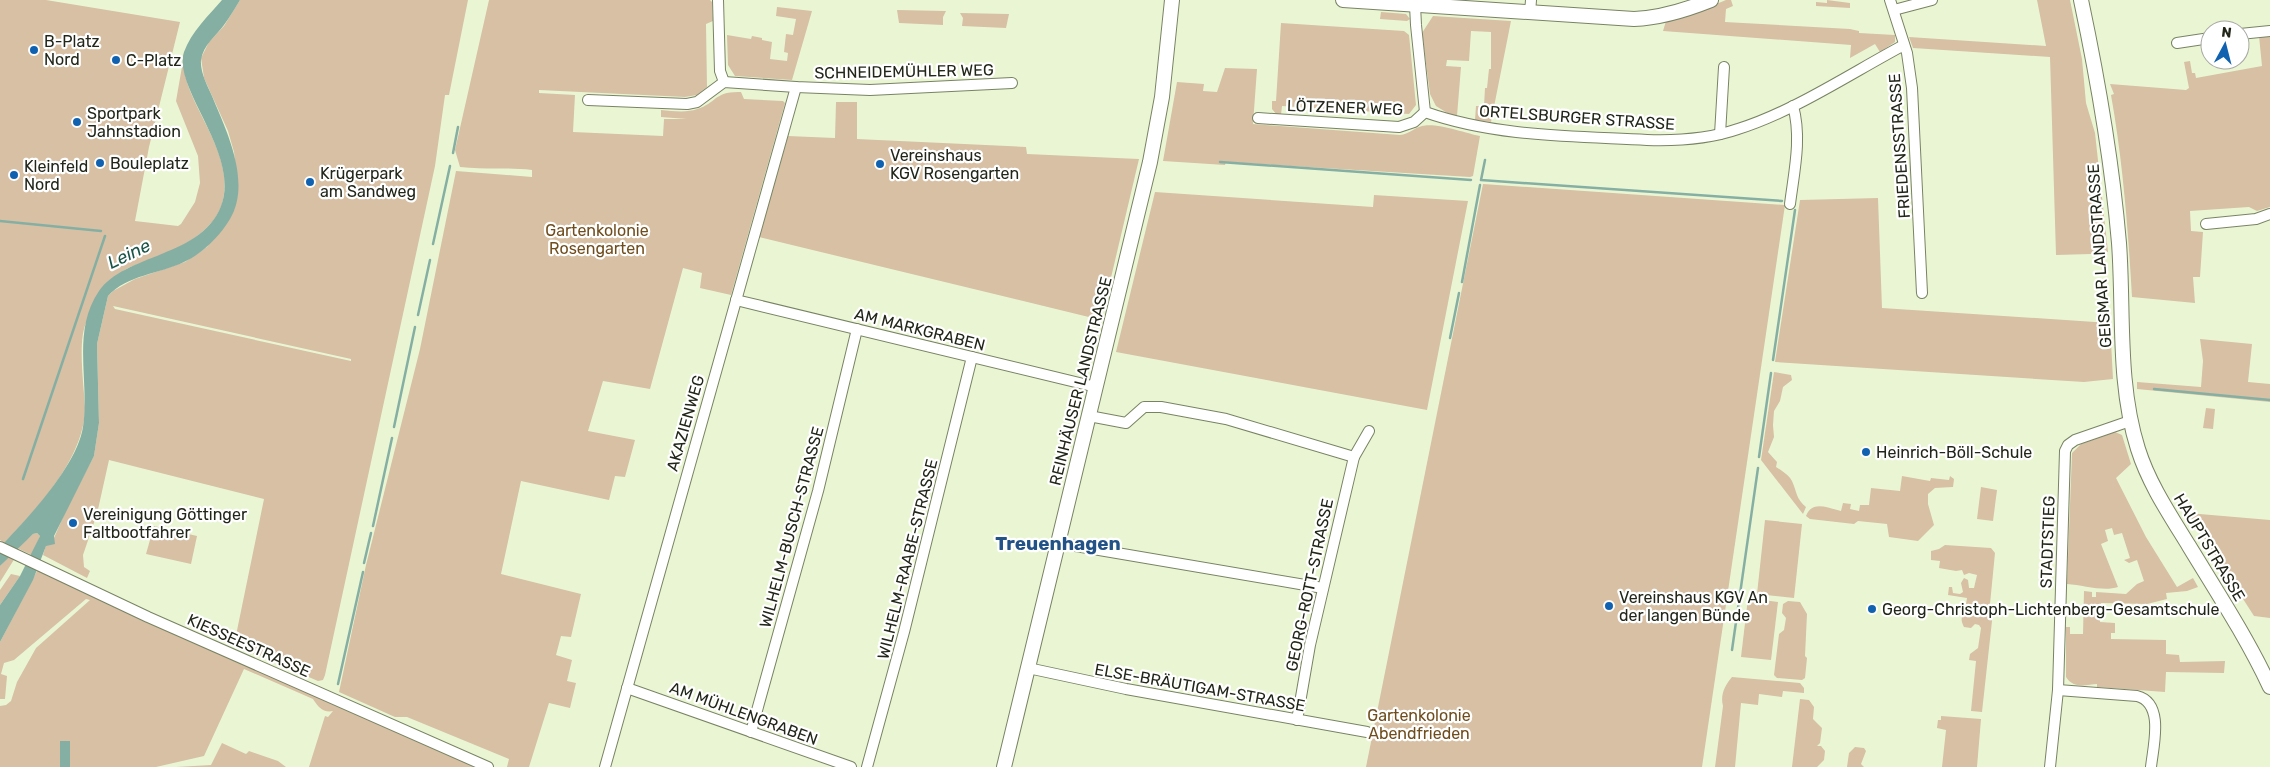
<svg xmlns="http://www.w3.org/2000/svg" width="2270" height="767" font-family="Rubik,sans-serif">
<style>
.green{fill:#d7c0a4;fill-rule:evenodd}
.water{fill:#85afa3}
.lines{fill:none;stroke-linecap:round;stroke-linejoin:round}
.stream{stroke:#85afa3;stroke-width:2.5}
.street-casing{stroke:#788363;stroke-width:12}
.secondary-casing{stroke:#788363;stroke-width:16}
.street{stroke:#fff;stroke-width:10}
.secondary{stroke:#fff;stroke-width:14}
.poi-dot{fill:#1061b0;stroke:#fff;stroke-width:2}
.labels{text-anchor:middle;stroke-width:4.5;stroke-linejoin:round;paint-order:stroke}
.poi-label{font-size:16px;fill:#222619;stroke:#fff;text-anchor:start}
.street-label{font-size:16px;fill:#222619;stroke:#fff}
.park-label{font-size:16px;fill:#704d1c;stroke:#fff}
.water-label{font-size:18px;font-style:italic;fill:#195346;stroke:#fff}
.quarter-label{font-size:19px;font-weight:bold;fill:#235286;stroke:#fff}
</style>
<rect width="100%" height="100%" fill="#eaf6d3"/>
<g class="green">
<path d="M0 0H46L180 22 149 147 135 221 178 226 181 224 195 202 200 183 198 156 176 101 183 61C185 106 234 149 223 200 216 232 177 250 150 260 142 264 128 266 122 272 113 281 93 310 87 321 77 339 84 386 85 407 85 458 37 509 4 543L0 540Z"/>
<path d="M240 0H468L449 95H445L435 166 325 675 323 680 318 681 234 645 264 499 109 460 97 514 83 555 84 567 90 571 87 578 43 555 46 545 54 538 67 508 94 456 99 423 97 344 108 296 113 291 135 279 185 262 207 247 234 210 238 186 234 152 228 131 204 78 201 58 209 42 224 26ZM113 306 351 359V361L115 309Z"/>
<path d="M489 0H710L712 2 713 21 706 24 707 87 697 95 685 97 539 90V93L575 95 573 132 663 136 664 119H687L661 117V110C673 111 686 113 697 109 717 103 714 91 741 92L744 99 783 101 785 103 731 295 700 288 702 273 683 268 650 389 603 381 588 431 635 440 625 477 615 476 609 500 521 481 501 574 581 594 571 637 561 636 556 655 572 660 567 681 576 683 570 708 549 703 529 767H507L509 759 407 717H395L339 692 366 565 420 349 456 171 532 177V170C507 167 485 170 460 167L455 150Z"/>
<path d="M1726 0H1731L1733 6 1726 9 1725 22 1850 29 1859 31V33L1895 35V42L1880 52 1875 44 1850 58 1851 45 1663 31 1666 21 1697 12Z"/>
<path d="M1827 0 1850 3V8L1816 6V2L1827 3Z"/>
<path d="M2037 0H2070L2082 59 2086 103 2095 133 2108 252H2092L2091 254 2056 255 2050 57 1913 48 1909 37 2046 46Z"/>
<path d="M777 7 812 11 792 80 735 76 728 65 727 35 751 39 752 36 762 38V40L772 42 770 59 787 61 788 53 784 52 786 34 793 35 796 19 776 16Z"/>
<path d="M897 10 946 11 943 17V25L899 23Z"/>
<path d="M1381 12 1406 14 1410 19 1407 21 1380 19Z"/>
<path d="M960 13 1009 14 1006 28 962 26 963 18Z"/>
<path d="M1433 16 1511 21 1491 122 1475 120 1476 106H1484L1485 88H1487L1489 69H1491V32L1471 31 1469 61 1447 60 1446 66 1461 67 1457 116 1449 114 1436 106 1430 94 1422 33Z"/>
<path d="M1281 23 1404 31 1409 35 1416 105 1409 114 1282 106 1281 115H1277L1272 109V101H1276Z"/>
<path d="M2270 34V207L2257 211 2249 207 2190 211 2191 231 2203 232 2200 277H2193L2195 303 2132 297C2128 229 2123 162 2111 95L2114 94 2110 84 2186 90 2189 88 2184 62 2190 61 2192 73H2195L2196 78 2262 66 2259 36Z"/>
<path d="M1225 68 1257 69 1253 124 1400 135C1409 134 1414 128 1422 126 1435 122 1466 133 1480 136L1473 176 1470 177 1226 162 1225 165 1163 161 1177 82 1204 84 1203 91 1217 92Z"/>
<path d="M836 102H857V139L1026 147 1027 154 1139 159 1101 320 759 237 788 136 835 138Z"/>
<path d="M1483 184 1785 205 1702 767H1366Z"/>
<path d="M1155 192 1373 207 1374 195 1468 201 1427 410 1116 352Z"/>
<path d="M1878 198 1882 308 2110 323 2113 379 2084 382 1775 362 1800 200Z"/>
<path d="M2200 339 2252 344 2248 382 2270 384V402L2137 389V382L2201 387 2203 361Z"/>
<path d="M1774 372 1791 375 1792 380 1783 387 1780 401 1774 411 1773 425 1774 437 1768 452 1777 462 1776 467C1782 471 1789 475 1792 481 1797 492 1796 499 1806 507L1803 514 1761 460Z"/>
<path d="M2206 408 2215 409 2213 429 2203 428Z"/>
<path d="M2115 432 2122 435 2131 464 2116 478 2146 537 2177 587 2193 578 2198 587 2187 591 2166 593 2167 599 2147 604 2101 603 2100 622 2115 623V633H2111V639L2166 640V654L2179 655 2180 662 2225 661 2224 673 2166 672 2165 692 2097 687V684C2088 684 2074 690 2066 677V627H2070V634H2083L2084 591 2092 592V597H2096V592L2126 594 2137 584 2144 581 2137 560 2129 563 2124 560 2130 558 2122 533 2114 535 2112 528 2105 530 2108 541 2101 544 2118 587C2104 592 2083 585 2067 584L2072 453 2081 444Z"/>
<path d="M1902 476 1930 481 1931 478 1949 480 1950 476 1954 479 1953 487 1935 488 1928 494V504L1934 525 1918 541 1889 537 1887 524 1858 521 1854 524 1810 519 1806 516C1812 500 1828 508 1841 511L1843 503 1851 504 1850 509 1859 511 1860 505H1869L1871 488 1900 491Z"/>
<path d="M1981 487 1997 490 1993 521 1977 519Z"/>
<path d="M2188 513 2270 520V618L2254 616Z"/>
<path d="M1765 520 1802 524 1794 598 1757 594Z"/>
<path d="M154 526 197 536 191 564 146 554Z"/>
<path d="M37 533 40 536 32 555 17 548 33 534Z"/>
<path d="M1945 545 1991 548 1995 553 1990 604 1984 608 1969 607 1966 604 1967 598 1948 595 1949 587H1952L1953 593 1960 594 1963 592 1961 583 1964 578 1968 580 1969 588H1974L1977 575 1969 573 1964 575 1962 570 1956 571 1939 568 1940 561 1931 560V551L1939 549Z"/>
<path d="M9 556 15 558 0 582V566Z"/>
<path d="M38 569 479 767H309L325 716 328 717 333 711C323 713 318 707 313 699L244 669 204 756 156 767H0V706L6 705 11 701 17 682 36 648 90 600 86 599 14 660 4 663 1 674 7 676 5 699H0V642Z"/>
<path d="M11 574 20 576 0 605V590Z"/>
<path d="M1748 598 1778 602 1771 660 1741 657Z"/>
<path d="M1788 601 1800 602 1807 614 1805 656 1807 658 1805 678 1802 680 1777 678 1774 675 1779 634 1784 630 1786 618 1782 613 1783 604Z"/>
<path d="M1966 612 1988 614 1992 621 1982 712 1971 711 1976 661 1969 660 1970 654 1978 648 1981 628 1979 625 1975 624 1971 628 1964 627C1961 621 1960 616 1966 612Z"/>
<path d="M1732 677 1800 683 1804 688V693L1783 691 1782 697 1759 694 1758 705 1741 703 1735 767H1715L1723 706C1720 695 1725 685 1732 677Z"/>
<path d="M1800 699 1809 700 1814 707 1813 719 1822 728 1820 743 1817 746H1821L1825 751 1824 760 1817 767H1792Z"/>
<path d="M1941 716 1981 719 1977 767H1942L1946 730 1937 728 1938 720H1941Z"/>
<path d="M222 743 246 754 249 751 278 761 286 767H176L211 765Z"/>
<path d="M1855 747 1864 748 1866 751 1861 764 1864 767H1847L1849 753Z"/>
</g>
<g class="water">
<path d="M222 0H240C235 8 230 17 224 25 216 36 203 45 201 60 200 72 207 85 212 96 226 130 252 182 230 219 220 236 202 254 184 262 159 274 127 275 108 296L97 344 99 423 94 456 54 536 55 544 46 546 33 580 0 642V605L20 576 40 536 37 533 33 534 0 566V547C27 519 77 466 83 427 90 381 71 332 99 291 124 254 202 257 221 206 241 154 172 88 184 52 191 32 209 15 222 0Z"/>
<rect x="60" y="741" width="10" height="26"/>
</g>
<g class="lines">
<g class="stream">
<path d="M453 153 458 127"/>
<path d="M1485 160 1481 180 1782 201"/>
<path d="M1220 162 1471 180"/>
<path d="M0 221 101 231"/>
<path d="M433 244 450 166"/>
<path d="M1462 282 1480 185"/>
<path d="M418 315 430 260"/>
<path d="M1450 338 1459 293"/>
<path d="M1773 360 1795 210"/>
<path d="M2154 389 2270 400"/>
<path d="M394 427 415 327"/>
<path d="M1759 457 1771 373"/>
<path d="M23 479 105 236"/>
<path d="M373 526 392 438"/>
<path d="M364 563 371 533"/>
<path d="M1732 650 1758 468"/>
<path d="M338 684 363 572"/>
</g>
<defs>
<g id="street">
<path d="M718 0 720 71 724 82"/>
<path d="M1890 0 1907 53 1912 88 1922 293"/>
<path d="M1415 5 1416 25 1425 112C1496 137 1573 136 1647 140 1677 141 1709 139 1738 129 1793 112 1853 72 1904 45"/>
<path d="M1894 10 1932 0"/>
<path d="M1530 13 1531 0"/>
<path d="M2240 34 2270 31"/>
<path d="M2177 43 2210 38"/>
<path d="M588 100 687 104 697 102 724 82 796 87 870 90 1012 83"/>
<path d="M1258 118 1399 127 1414 122 1425 112"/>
<path d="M1720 134 1724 67"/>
<path d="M1790 204C1794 172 1802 138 1793 106"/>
<path d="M2206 224 2256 219 2270 214"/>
<path d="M736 300 1096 387"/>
<path d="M1089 416 1126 423 1144 407H1161L1226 419 1354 457"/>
<path d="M1058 543 1323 588"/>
<path d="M0 547 148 617 488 767"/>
<path d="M1028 668 1126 689 1367 732"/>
<path d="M627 688 851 767"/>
<path d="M2058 690 2137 696C2165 703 2153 747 2151 767"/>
<path d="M1297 720 1310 645 1354 457 1369 431"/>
<path d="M751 732 818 491 857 329"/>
<path d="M605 767 796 87"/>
<path d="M867 767 904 632 972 357"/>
<path d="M2050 767 2058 690 2065 451 2068 445 2075 440 2130 421"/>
</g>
<g id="secondary">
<path d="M1343 0 1634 19C1661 18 1686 10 1711 0"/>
<path d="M2081 0C2098 80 2112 161 2119 243 2124 311 2117 383 2138 449 2149 484 2170 515 2189 546 2217 592 2247 638 2270 687"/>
<path d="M1004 767 1150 162 1162 97 1172 0"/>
</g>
</defs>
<use href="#street" class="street-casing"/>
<use href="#secondary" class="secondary-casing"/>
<use href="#street" class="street"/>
<use href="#secondary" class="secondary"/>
</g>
<g class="poi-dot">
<circle cx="34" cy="50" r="5"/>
<circle cx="116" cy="60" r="5"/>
<circle cx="77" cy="122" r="5"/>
<circle cx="100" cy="163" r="5"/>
<circle cx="880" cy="164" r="5"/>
<circle cx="14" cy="175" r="5"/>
<circle cx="310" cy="182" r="5"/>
<circle cx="1866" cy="452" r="5"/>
<circle cx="73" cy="523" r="5"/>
<circle cx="1609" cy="606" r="5"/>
<circle cx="1872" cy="609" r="5"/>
</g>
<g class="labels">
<g class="poi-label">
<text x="44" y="47">B-Platz<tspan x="44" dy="18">Nord</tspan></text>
<text x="126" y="66">C-Platz</text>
<text x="87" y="119">Sportpark<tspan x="87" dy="18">Jahnstadion</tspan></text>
<text x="890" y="161">Vereinshaus<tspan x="890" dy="18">KGV Rosengarten</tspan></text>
<text x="110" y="169">Bouleplatz</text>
<text x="24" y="172">Kleinfeld<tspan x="24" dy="18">Nord</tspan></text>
<text x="320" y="179">Krügerpark<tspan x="320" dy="18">am Sandweg</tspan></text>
<text x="1876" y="458">Heinrich-Böll-Schule</text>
<text x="83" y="520">Vereinigung Göttinger<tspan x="83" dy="18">Faltbootfahrer</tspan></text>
<text x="1619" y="603">Vereinshaus KGV An<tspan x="1619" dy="18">der langen Bünde</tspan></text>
<text x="1882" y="615">Georg-Christoph-Lichtenberg-Gesamtschule</text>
</g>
<g class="street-label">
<text transform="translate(904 71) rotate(-1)" y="6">SCHNEIDEMÜHLER WEG</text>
<text transform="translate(1345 107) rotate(2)" y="6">LÖTZENER WEG</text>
<text transform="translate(1577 117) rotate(4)" y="6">ORTELSBURGER STRASSE</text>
<text transform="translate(1899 146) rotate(-94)" y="6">FRIEDENSSTRASSE</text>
<text transform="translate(2099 256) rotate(-94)" y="6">GEISMAR LANDSTRASSE</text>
<text transform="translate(920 329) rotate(14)" y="6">AM MARKGRABEN</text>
<text transform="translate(1080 381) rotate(-76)" y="6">REINHÄUSER LANDSTRASSE</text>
<text transform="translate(685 423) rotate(-74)" y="6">AKAZIENWEG</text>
<text transform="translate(791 527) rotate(-75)" y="6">WILHELM-BUSCH-STRASSE</text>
<text transform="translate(2047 542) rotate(-88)" y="6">STADTSTIEG</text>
<text transform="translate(2210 547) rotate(59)" y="6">HAUPTSTRASSE</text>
<text transform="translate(907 559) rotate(-76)" y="6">WILHELM-RAABE-STRASSE</text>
<text transform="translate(1309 585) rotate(-78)" y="6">GEORG-ROTT-STRASSE</text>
<text transform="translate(249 645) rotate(24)" y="6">KIESSEESTRASSE</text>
<text transform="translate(1200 687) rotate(10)" y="6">ELSE-BRÄUTIGAM-STRASSE</text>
<text transform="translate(744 713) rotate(20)" y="6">AM MÜHLENGRABEN</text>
</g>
<g class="park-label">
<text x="597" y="236">Gartenkolonie<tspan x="597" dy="18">Rosengarten</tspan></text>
<text x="1419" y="721">Gartenkolonie<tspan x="1419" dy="18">Abendfrieden</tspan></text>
</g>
<g class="water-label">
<text transform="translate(129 254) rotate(-26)" y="6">Leine</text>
</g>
<g class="quarter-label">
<text x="1058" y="550">Treuenhagen</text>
</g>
</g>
<g transform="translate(2225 45) rotate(7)"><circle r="24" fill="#ffffff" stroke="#a7a8a3"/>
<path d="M0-4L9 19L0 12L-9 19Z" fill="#1061b0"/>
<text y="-8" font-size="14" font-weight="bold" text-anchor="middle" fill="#222619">N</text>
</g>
</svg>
